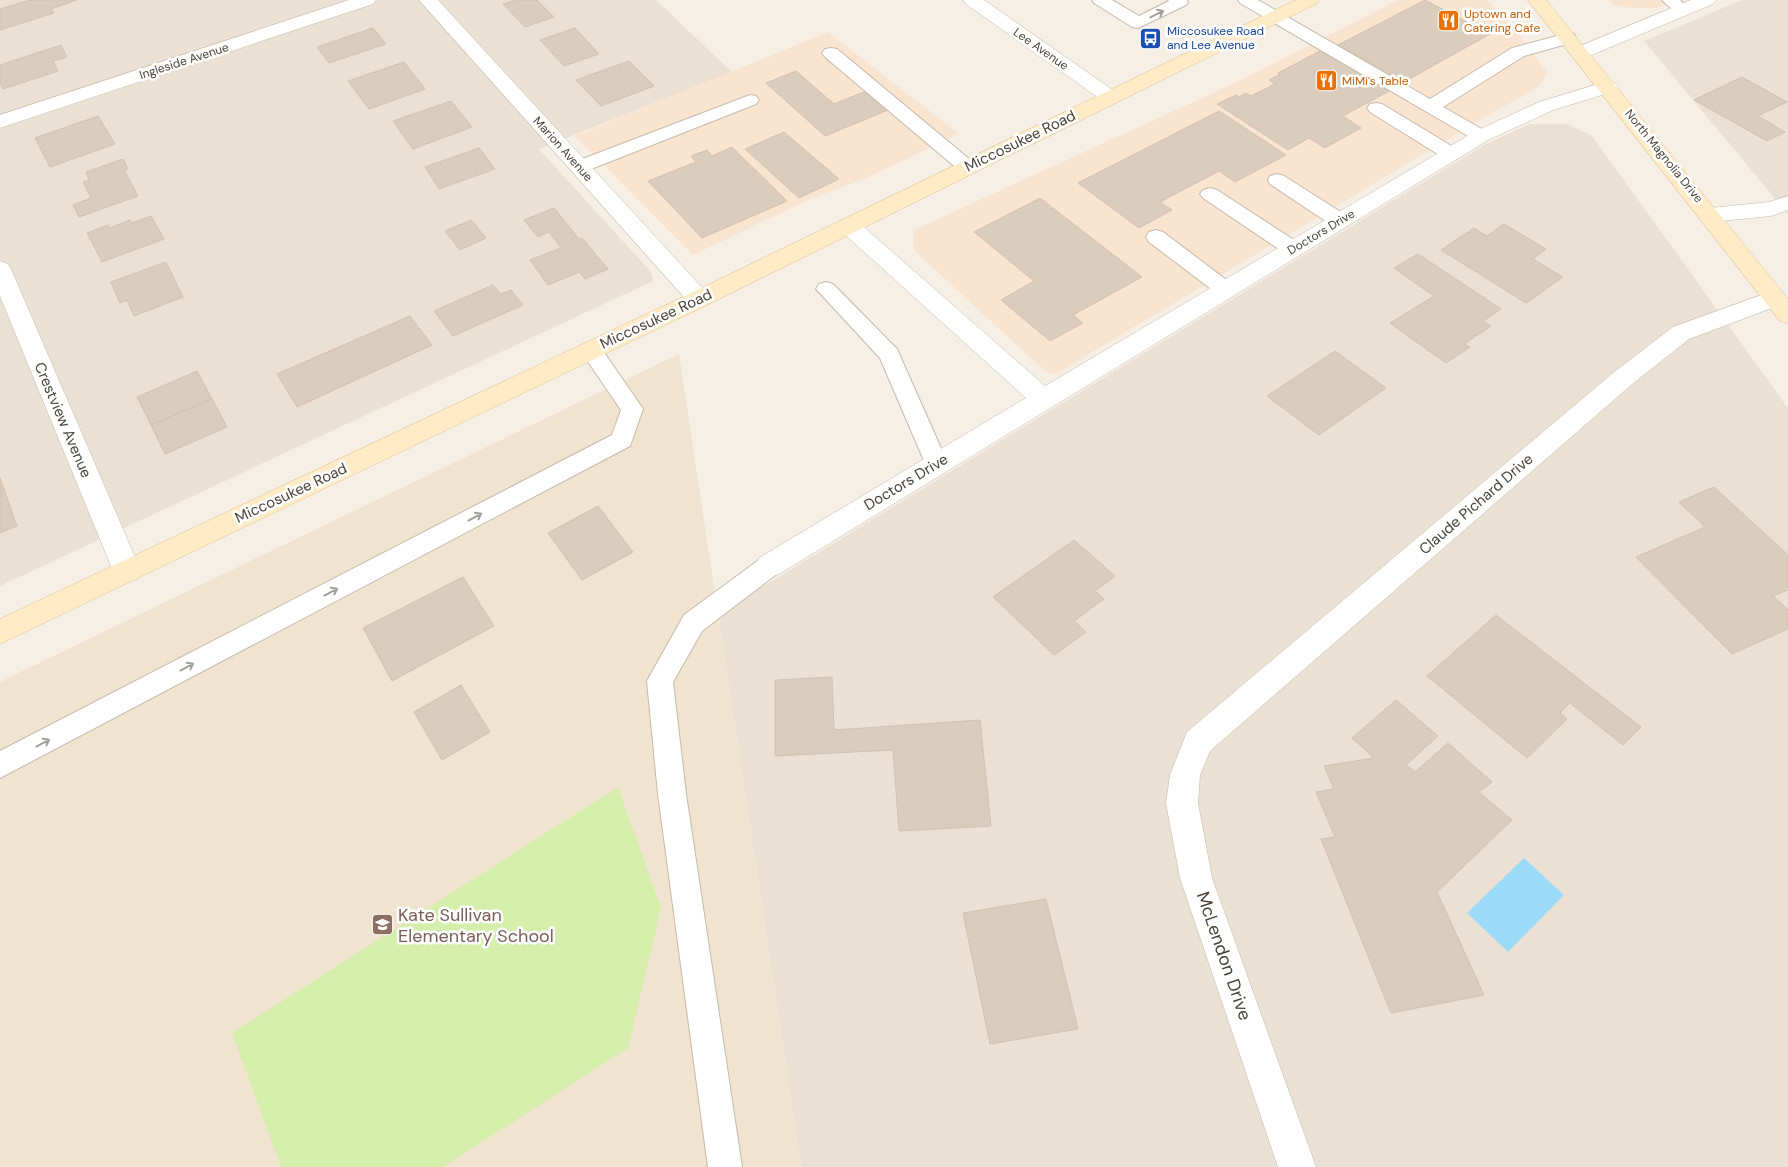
<svg xmlns="http://www.w3.org/2000/svg" width="1788" height="1167" font-family="'DM Sans',sans-serif">
<style>
.residential{fill:#eae1d4}
.commercial{fill:#f9e4cf}
.education{fill:#f0e3cf}
.green{fill:#d6eeab}
.water{fill:#9cdbf8}
.building{fill:#dbcdbe;stroke:#d4c1ad}
.lines{fill:none;stroke-linecap:round;stroke-linejoin:round}
.lane-casing{stroke:#c5b9ab;stroke-width:2}
.street-casing{stroke:#c5b9ab;stroke-width:1}
.secondary-casing{stroke:#dec393;stroke-width:1}
.lane{fill:#fff;fill-rule:evenodd}
.street{fill:#fff;fill-rule:evenodd}
.secondary{fill:#ffecc7;fill-rule:evenodd}
.oneway{stroke:#a49f9a}
.labels{text-anchor:middle;stroke-width:5;stroke-linejoin:round;paint-order:stroke}
.far-food-label{font-size:12px;fill:#c56008;stroke:#fff;text-anchor:start}
.far-transit-label{font-size:12px;fill:#164399;stroke:#fff;text-anchor:start}
.far-street-label{font-size:12px;fill:#493f35;stroke:#fff}
.street-label{font-size:15px;fill:#493f35;stroke:#fff}
.near-education-label{font-size:18px;fill:#785e54;stroke:#fff;text-anchor:start}
.near-street-label{font-size:18px;fill:#493f35;stroke:#fff}
</style>
<rect width="100%" height="100%" fill="#f5efe6"/>
<g class="residential">
<path d="M0 0H656L732 72 539 149 651 272 653 281 0 586Z"/>
<path d="M1742 0H1788V214L1644 41Z"/>
<path d="M1529 124H1567L1592 136 1788 408V1167H801L718 614 1484 145Z"/>
</g>
<g class="commercial">
<path d="M1398 0H1487L1516 31 1547 72 1544 79 1539 86 1527 94 1492 113 1054 375 1046 372 917 253 913 244 914 230 1239 81Z"/>
<path d="M1609 0H1678L1657 8H1631L1613 5Z"/>
<path d="M828 32 959 134 862 180 812 198 693 255 575 136Z"/>
</g>
<path class="education" d="M679 354 801 1167H0V682Z"/>
<path class="green" d="M618 787 661 908 628 1048 443 1167H281L232 1033Z"/>
<path class="water" d="M1524 858 1564 895 1508 952 1467 913Z"/>
<g class="building">
<path d="M30 0H77L51 9 54 13 0 30V9Z"/>
<path d="M516 0H537L554 17 525 27 503 4Z"/>
<path d="M1425 0 1490 34 1404 82 1338 45Z"/>
<path d="M373 28 386 44 329 63 317 47Z"/>
<path d="M575 28 599 54 564 66 540 40Z"/>
<path d="M61 45 67 57 53 61 58 71 3 89 0 83V65Z"/>
<path d="M1322 50 1391 90 1343 116 1361 128 1325 148 1309 138 1288 150 1217 104 1236 95 1239 97 1246 93 1251 96 1275 84 1269 80 1280 74 1278 73Z"/>
<path d="M629 61 654 86 601 106 576 80Z"/>
<path d="M404 62 425 89 369 109 348 81Z"/>
<path d="M796 71 834 104 866 91 888 110 825 136 766 83Z"/>
<path d="M1742 77 1787 102 1758 116 1785 132 1767 141 1694 100Z"/>
<path d="M451 101 472 127 413 149 393 121Z"/>
<path d="M1219 111 1286 155 1235 182 1219 171 1160 202 1172 210 1139 228 1078 183Z"/>
<path d="M98 116 115 144 50 167 35 138Z"/>
<path d="M784 132 839 179 799 198 745 149Z"/>
<path d="M732 147 787 201 702 238 648 181 696 162 691 156 707 150 712 156Z"/>
<path d="M479 148 495 169 439 189 425 167Z"/>
<path d="M123 159 128 169 124 170 138 196 79 217 73 205 91 198 83 182 89 180 86 172Z"/>
<path d="M1040 198 1142 277 1073 315 1083 323 1050 341 1001 300 1034 281 974 232Z"/>
<path d="M554 208 579 239 582 238 608 269 585 279 579 272 548 285 530 260 561 248 549 232 538 237 524 220Z"/>
<path d="M151 216 164 239 102 262 87 233 108 225 110 228 130 220 132 223Z"/>
<path d="M471 220 486 238 460 250 445 231Z"/>
<path d="M1504 224 1546 249 1533 259 1563 277 1526 303 1441 250 1474 228 1487 236Z"/>
<path d="M1418 254 1501 309 1483 321 1491 326 1464 344 1470 347 1446 363 1390 323 1434 296 1394 268Z"/>
<path d="M166 262 183 297 134 316 127 300 120 303 111 282Z"/>
<path d="M493 285 501 294 511 290 523 305 453 336 434 311Z"/>
<path d="M410 316 432 345 297 407 277 374Z"/>
<path d="M1335 351 1386 388 1319 435 1267 396Z"/>
<path d="M197 371 212 399 151 425 137 397Z"/>
<path d="M212 399 227 427 165 454 151 425Z"/>
<path d="M0 478 17 526 0 533Z"/>
<path d="M1714 487 1788 555V590L1773 596 1788 610V629L1732 654 1636 557 1705 527 1679 502Z"/>
<path d="M598 506 633 552 582 580 548 533Z"/>
<path d="M1074 540 1115 576 1095 591 1104 599 1074 621 1086 632 1054 655 993 597Z"/>
<path d="M463 577 494 626 392 681 363 628Z"/>
<path d="M1496 615 1641 727 1623 745 1570 703 1560 713 1567 719 1527 758 1427 676Z"/>
<path d="M832 677 834 730 980 720 991 826 899 831 893 750 775 756V680Z"/>
<path d="M461 685 490 732 442 760 414 712Z"/>
<path d="M1396 700 1438 736 1406 765 1415 772 1448 743 1492 782 1479 792 1512 820 1437 892 1484 995 1391 1013 1321 839 1335 837 1316 792 1334 789 1324 766 1374 758 1352 738Z"/>
<path d="M1046 899 1078 1029 990 1044 963 913Z"/>
</g>
<g class="lines">
<defs>
<g id="lane">
<path d="M1092 0H1112L1139 16 1169 1 1168 0H1187L1188 2 1186 5 1138 28 1132 27 1094 3Z"/>
<path d="M1238 0H1258L1430 99 1512 48 1568 33 1574 34 1576 38 1574 42 1524 56 1443 107 1487 132 1490 136 1487 140 1481 142 1475 140 1240 3Z"/>
<path d="M1662 0H1680L1690 10 1688 13H1676Z"/>
<path d="M831 48 837 49 974 163 976 167 974 171 967 173 960 171 825 57 822 53 825 49Z"/>
<path d="M750 95 756 96 759 100 756 104 586 171 579 173 572 171 570 167 572 163Z"/>
<path d="M1376 103 1382 104 1458 150 1460 154 1458 158 1451 160 1444 158 1370 112 1367 108 1370 104Z"/>
<path d="M1277 174 1284 176 1347 216 1350 221 1347 226 1340 227 1333 226 1270 184 1268 180 1270 176Z"/>
<path d="M1210 188 1217 190 1300 244 1303 249 1300 254 1293 256 1286 254 1203 198 1200 194 1203 190Z"/>
<path d="M1156 230 1163 232 1233 285 1236 290 1233 295 1226 297 1219 295 1149 242 1146 237 1149 232Z"/>
<path d="M826 282 833 284 897 349 948 464 944 470 936 473 928 470 880 358 816 289 819 284Z"/>
<path d="M591 342 599 345 643 409 630 446 0 778V751L612 435 621 410 580 350 583 345Z"/>
<path d="M769 556 778 559 781 566 778 573 702 631 673 682 686 794 742 1167H708L658 794 647 681 684 615 760 559Z"/>
</g>
<g id="street">
<path d="M349 0H376L373 4 0 128V115Z"/>
<path d="M419 0H438L707 293 710 299 707 305 699 307 691 305Z"/>
<path d="M963 0H984L1117 93 1120 97 1117 101 1110 103 1103 101 966 4Z"/>
<path d="M1691 0H1716L1713 4 1587 57 1580 59 1573 57 1571 53 1573 49Z"/>
<path d="M1608 81 1615 83 1618 87 1615 91 1553 110 1488 140 779 574 769 577 759 574 755 566 759 558 1026 398 841 231 838 226 841 221 849 219 857 221 1045 386 1474 132 1539 102Z"/>
<path d="M1788 196V210L1771 216 1710 222 1702 220 1699 215 1702 210 1710 208 1769 202Z"/>
<path d="M0 261 8 264 11 269 141 571 137 579 127 582 117 579 113 571 0 296Z"/>
<path d="M1775 290 1783 292 1786 298 1783 304 1689 339 1631 385 1210 751 1200 775 1198 803 1212 878 1316 1167H1278L1180 878 1166 803 1170 775 1187 732 1613 373 1673 327Z"/>
</g>
<g id="secondary">
<path d="M1296 0H1319L1316 4 707 305 0 644V619L691 293Z"/>
<path d="M1528 0H1546L1788 299V323L1780 321Z"/>
</g>
</defs>
<use href="#lane" class="lane-casing"/>
<use href="#street" class="street-casing"/>
<use href="#secondary" class="secondary-casing"/>
<use href="#lane" class="lane"/>
<use href="#street" class="street"/>
<use href="#secondary" class="secondary"/>
</g>
<defs><path id="oneway-shaft" d="M-6 0H5M1.5-3L5.5 0L1.5 3" fill="none" stroke-width="1.6" stroke-linecap="round" stroke-linejoin="round" transform="scale(1.25)"/></defs>
<g class="oneway">
<use href="#oneway-shaft" transform="translate(1157 14) rotate(-27)"/>
<use href="#oneway-shaft" transform="translate(475 517) rotate(-28)"/>
<use href="#oneway-shaft" transform="translate(331 592) rotate(-28)"/>
<use href="#oneway-shaft" transform="translate(187 667) rotate(-28)"/>
<use href="#oneway-shaft" transform="translate(43 743) rotate(-28)"/>
</g>
<defs>
<symbol id="restaurant-square" viewBox="-11 -11 22 22"><rect x="-9" y="-9" width="18" height="18" rx="4" fill="#e8710a" stroke="#fff"/><path d="M-5-6h1v4h1v-4h1v4h1v-4h1v5L-1.5 .5V6h-2V.5L-5-1ZM5-6V6H3V1.5H1.5Q1.5-4 5-6Z" fill="#fff"/></symbol>
<symbol id="bus-square" viewBox="-11 -11 22 22"><rect x="-9" y="-9" width="18" height="18" rx="4" fill="#1a4fb4" stroke="#fff"/><path d="M-5-6H5V4H4V6H2V4H-2V6H-4V4H-5ZM-3.5-4V0h7V-4ZM-3.5 1.2v1.5H-2V1.2ZM2 1.2v1.5H3.5V1.2Z" fill="#fff"/></symbol>
<symbol id="school-square" viewBox="-11 -11 22 22"><rect x="-9" y="-9" width="18" height="18" rx="4" fill="#8d6e63" stroke="#fff"/><path d="M0-5L7-2L0 1L-7-2ZM-4 1L0 2.5L4 1V4Q0 6-4 4Z" fill="#fff"/></symbol>
</defs>
<g fill-rule="evenodd">
<use href="#restaurant-square" x="1436" y="8" width="25" height="25"/>
<use href="#bus-square" x="1138" y="26" width="25" height="25"/>
<use href="#restaurant-square" x="1314" y="68" width="25" height="25"/>
<use href="#school-square" x="370" y="912" width="25" height="25"/>
</g>
<g class="labels">
<g class="far-food-label">
<text x="1464" y="18">Uptown and<tspan x="1464" dy="14">Catering Cafe</tspan></text>
<text x="1342" y="85">MiMi's Table</text>
</g>
<g class="far-transit-label">
<text x="1167" y="35">Miccosukee Road<tspan x="1167" dy="14">and Lee Avenue</tspan></text>
</g>
<g class="far-street-label">
<text transform="translate(1041 49) rotate(35)" y="4">Lee Avenue</text>
<text transform="translate(184 61) rotate(-18)" y="4">Ingleside Avenue</text>
<text transform="translate(563 149) rotate(48)" y="4">Marion Avenue</text>
<text transform="translate(1664 156) rotate(51)" y="4">North Magnolia Drive</text>
<text transform="translate(1321 232) rotate(-31)" y="4">Doctors Drive</text>
</g>
<g class="street-label">
<text transform="translate(1020 141) rotate(-26)" y="5">Miccosukee Road</text>
<text transform="translate(656 319) rotate(-25)" y="5">Miccosukee Road</text>
<text transform="translate(63 420) rotate(67)" y="5">Crestview Avenue</text>
<text transform="translate(906 482) rotate(-31)" y="5">Doctors Drive</text>
<text transform="translate(291 493) rotate(-25)" y="5">Miccosukee Road</text>
<text transform="translate(1476 504) rotate(-41)" y="5">Claude Pichard Drive</text>
</g>
<g class="near-education-label">
<text x="398" y="921">Kate Sullivan<tspan x="398" dy="21">Elementary School</tspan></text>
</g>
<g class="near-street-label">
<text transform="translate(1224 956) rotate(71)" y="6">McLendon Drive</text>
</g>
</g>
</svg>
